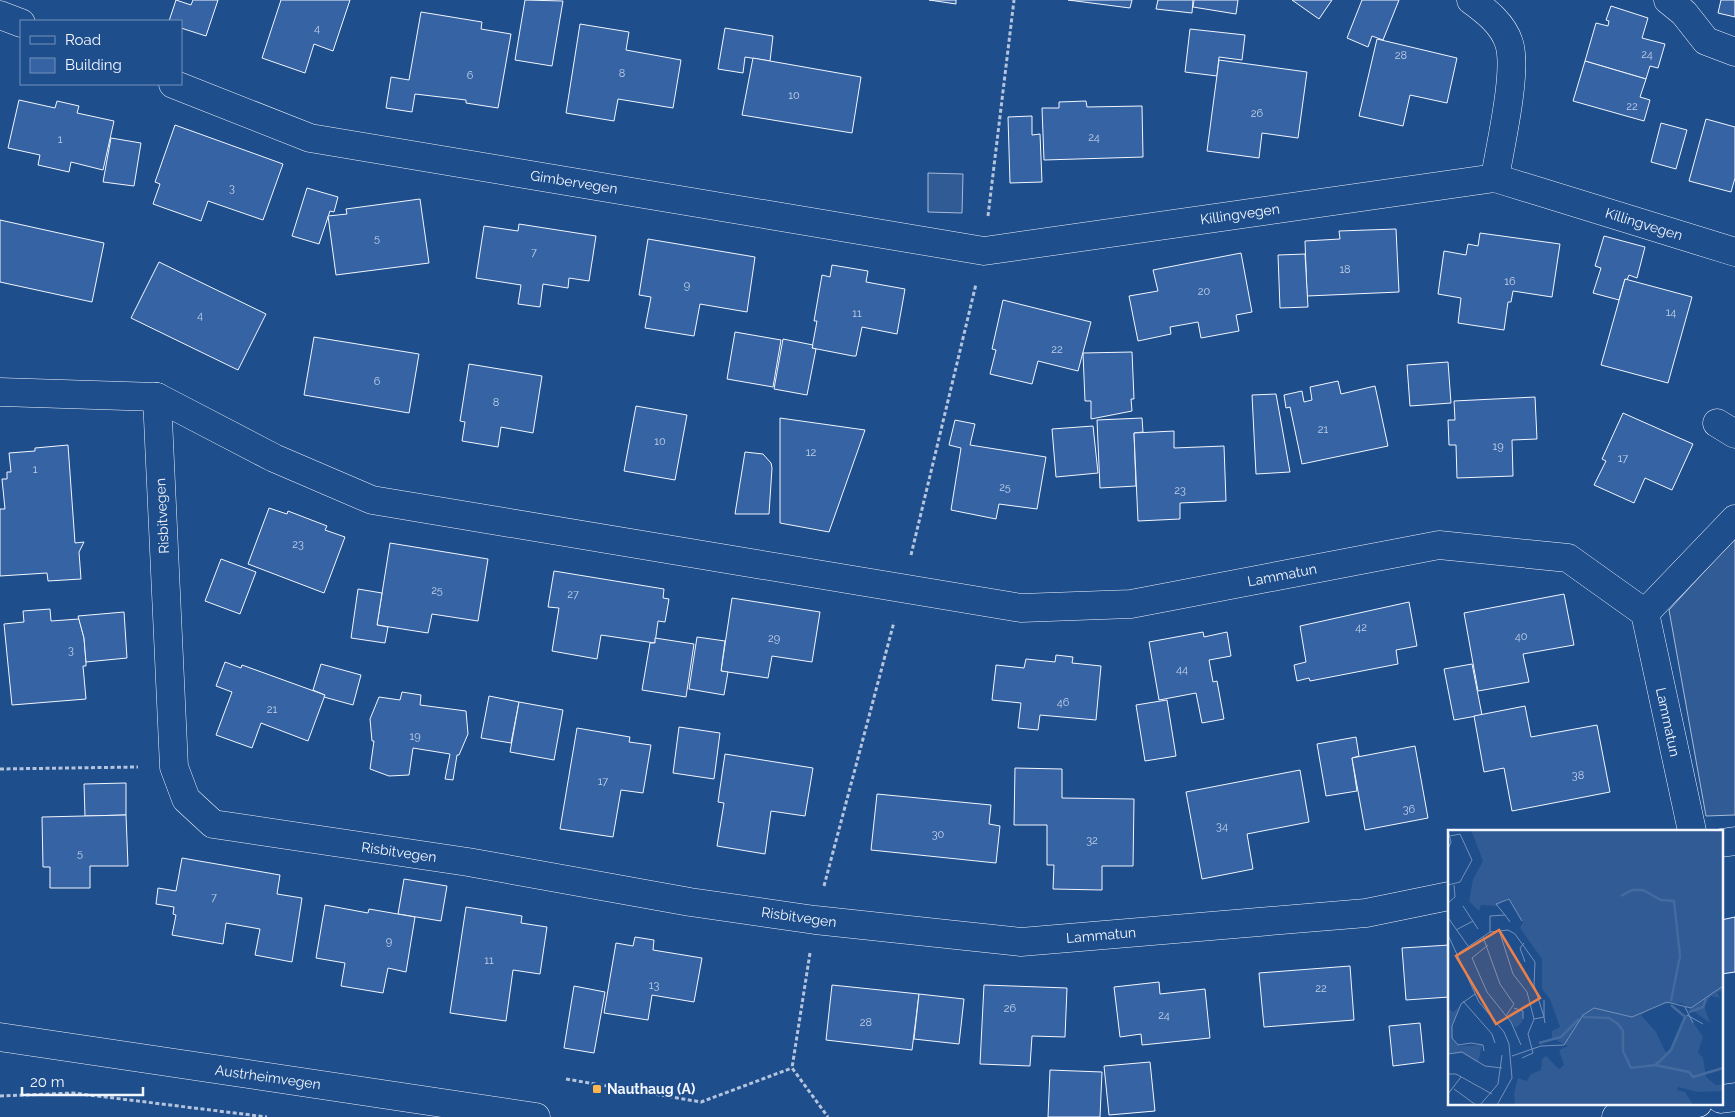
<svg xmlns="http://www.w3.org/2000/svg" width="1735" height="1117" font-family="Raleway,sans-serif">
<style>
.built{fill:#305b95;stroke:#a8bbd7}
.building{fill:#3563a3;stroke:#f2f6ff}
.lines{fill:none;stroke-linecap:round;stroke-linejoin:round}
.minor-casing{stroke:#f2f6ff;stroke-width:29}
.major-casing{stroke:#f2f6ff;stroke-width:29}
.path{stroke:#b3c4dc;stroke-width:3;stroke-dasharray:4 2.5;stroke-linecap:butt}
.minor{stroke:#1f4e8c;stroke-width:28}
.major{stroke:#1f4e8c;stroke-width:28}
.poi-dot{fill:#ffb74d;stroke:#1f4e8c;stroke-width:2}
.labels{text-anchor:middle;stroke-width:4;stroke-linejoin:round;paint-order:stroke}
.number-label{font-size:11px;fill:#c3d1e8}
.street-label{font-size:14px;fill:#f2f6ff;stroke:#1f4e8c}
.poi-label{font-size:14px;font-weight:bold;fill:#f2f6ff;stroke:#1f4e8c;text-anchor:start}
.inset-river{fill:none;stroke:#446ba0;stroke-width:2.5}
.inset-road{fill:none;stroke:#7391ba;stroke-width:1}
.view{fill:#ea8049;fill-opacity:0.15;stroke:#ea8049;stroke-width:2.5}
.inset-edge{fill:none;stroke:#f2f6ff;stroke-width:2.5}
</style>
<rect width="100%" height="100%" fill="#1f4e8c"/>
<g class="built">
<path d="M928 173 963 174 962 213 928 212Z"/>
<path d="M1735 538V815L1706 816 1669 610Z"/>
</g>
<g class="building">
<path d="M176 0 191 5 193 0H218L206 36 181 28V21H169Z"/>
<path d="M281 0H350L333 51 314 44 305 73 262 58Z"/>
<path d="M525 0 563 1 552 66 515 60Z"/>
<path d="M929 0H956V4Z"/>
<path d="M1068 0H1132L1130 8Z"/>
<path d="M1158 0H1193L1192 13 1156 9Z"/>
<path d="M1194 0H1238L1236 14 1193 7Z"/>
<path d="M1292 0H1332L1319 19Z"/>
<path d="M1362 0H1399L1383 40 1372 36 1368 47 1347 38Z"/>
<path d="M1721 0H1735V17L1718 13Z"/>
<path d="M1611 6 1648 18 1642 38 1665 44 1658 68 1650 66 1646 79 1585 61 1596 23 1608 26 1609 21 1606 20Z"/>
<path d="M421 12 482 22 481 29 511 34 498 108 466 103V100L415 94 412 112 386 108 391 77 409 80Z"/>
<path d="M580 24 629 32 626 50 681 60 673 108 618 99 614 121 566 113Z"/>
<path d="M725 28 773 36 770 61 745 57 743 73 718 69Z"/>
<path d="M1190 29 1245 35 1242 60 1219 57 1217 76 1185 72Z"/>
<path d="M1377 39 1457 58 1447 103 1410 95 1403 126 1359 116Z"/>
<path d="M753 58 861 77 852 133 742 115Z"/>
<path d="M1219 60 1307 72 1298 138 1262 133 1259 158 1207 151Z"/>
<path d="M1585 61 1646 79 1640 97 1650 100 1644 121 1573 101Z"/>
<path d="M19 100 55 108 57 101 79 106 77 113 114 121 103 170 71 162 69 172 38 165 40 155 8 148Z"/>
<path d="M1086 101 1087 107 1142 106 1143 157 1044 160 1042 108H1059V102Z"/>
<path d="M1032 116V135L1040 134 1042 182 1010 183 1008 117Z"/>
<path d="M1706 119 1735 127V178L1731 192 1689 181Z"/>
<path d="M1661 123 1687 130 1676 169 1651 162Z"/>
<path d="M175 125 283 164 263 220 208 201 201 221 153 204 160 184 155 182Z"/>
<path d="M111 138 141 143 134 186 103 182Z"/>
<path d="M307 188 338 197 334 212 330 211 319 244 292 236Z"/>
<path d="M420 199 429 263 336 275 328 216 347 214 346 209Z"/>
<path d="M0 220 104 243 92 302 0 282Z"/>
<path d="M519 224 596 236 589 281 569 278 568 288 543 284 540 307 518 304 521 285 476 278 484 226 518 231Z"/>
<path d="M1396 229 1399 292 1307 296 1305 241 1340 239 1339 231Z"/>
<path d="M1480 233 1560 244 1552 297 1513 291 1511 302H1508L1504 330 1458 323 1461 298 1438 294 1444 251 1466 255 1468 244 1478 246Z"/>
<path d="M1604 236 1645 247 1637 278 1629 275 1627 280 1625 279 1619 300 1593 293 1601 268 1595 266Z"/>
<path d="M648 239 755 257 747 312 700 304 694 336 645 328 651 297 639 295Z"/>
<path d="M1241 253 1252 312 1236 315 1239 331 1201 338 1198 322 1170 327 1171 334 1138 341 1129 296 1158 291 1153 270Z"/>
<path d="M1305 254 1308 307 1280 308 1278 255Z"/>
<path d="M159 262 266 314 238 370 131 318Z"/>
<path d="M832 265 868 271 866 282 905 289 897 334 862 327 856 356H853L812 348 817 321H814L822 275 830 277Z"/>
<path d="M1625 279 1692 297 1668 383 1601 365Z"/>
<path d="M1003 300 1091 322 1078 371 1038 361 1032 384 990 374 996 350 992 349Z"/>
<path d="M735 332 781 340 773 387 727 379Z"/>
<path d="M314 337 419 354 409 413 304 395Z"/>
<path d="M783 339 813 345 812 348 816 349 807 395 774 389Z"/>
<path d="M1132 352 1134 399H1131L1132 411 1091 419V401H1085L1083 353Z"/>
<path d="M1448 362 1451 403 1410 406 1407 365Z"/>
<path d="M469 364 542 376 533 433 501 427 498 447 462 441 465 422 460 421Z"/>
<path d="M1338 381 1341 394 1375 386 1388 446 1302 464 1290 407 1286 408 1284 395 1302 391 1304 402 1312 400 1310 387Z"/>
<path d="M1276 394 1290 472 1256 474 1252 395Z"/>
<path d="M1535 397 1537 439 1512 440 1513 476 1457 478 1456 445H1449L1448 420H1455L1454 401Z"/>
<path d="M636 406 687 415 675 480 624 471Z"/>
<path d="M1623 413 1693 444 1672 490 1645 478 1634 503 1594 485 1606 461 1602 459Z"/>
<path d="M780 418 865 430 829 532 780 523Z"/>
<path d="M1142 418 1143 432 1134 433 1136 486 1100 488 1097 420Z"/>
<path d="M955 420 975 424 970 445 1046 457 1037 509 999 504 996 519 951 510 961 448 949 445Z"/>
<path d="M1093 426 1098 473 1056 477 1052 429Z"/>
<path d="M1174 431V448L1224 446 1226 501 1180 503V519L1138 521 1134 433Z"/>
<path d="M68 445 75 543 84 542 79 552 81 579 48 581 47 573 0 576V509H5L2 479H7V472H11L9 453 35 451V448Z"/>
<path d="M745 452 763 454 771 463 772 468 769 514H735Z"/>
<path d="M269 508 287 514 288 511 327 526 325 530 345 537 324 593 248 564Z"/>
<path d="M390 543 488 559 478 621 432 614 428 633 377 625Z"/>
<path d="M221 559 256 572 240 614 205 601Z"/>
<path d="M554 571 664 589 663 598 669 599 665 622 658 621 655 643 601 635 597 659 552 651 559 608 548 607Z"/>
<path d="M358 589 382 593 377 625 388 627 385 643 351 638Z"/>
<path d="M1564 594 1574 645 1523 654 1529 682 1478 691 1464 613Z"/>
<path d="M732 598 820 612 812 662 772 656 768 678 721 671Z"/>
<path d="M1409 602 1417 646 1396 650 1398 664 1310 681 1309 678 1297 681 1294 665 1306 662 1300 626Z"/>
<path d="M50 609 51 621 79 619 84 638 86 662V666H83L86 699 12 705 4 624 24 622 23 611Z"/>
<path d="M124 612 127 658 86 662 84 638 78 616Z"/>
<path d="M1203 632 1204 637 1227 632 1231 656 1209 660 1213 682 1217 681 1224 719 1202 723 1196 693 1159 700 1149 642Z"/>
<path d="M697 637 725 641 721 671 728 672 724 695 689 689Z"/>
<path d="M655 638 694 644 686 697 642 690 650 643H655Z"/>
<path d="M1056 655 1073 657 1072 663 1101 666 1096 720 1040 715 1038 730 1018 728 1021 703 992 700 996 665 1024 668 1026 659 1055 662Z"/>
<path d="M225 662 241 668 242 665 325 695 308 741 261 723 252 748 216 735 232 692 216 686Z"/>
<path d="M321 664 361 675 353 705 324 697 325 695 313 690Z"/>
<path d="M1472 664 1482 715 1454 720 1444 669Z"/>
<path d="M402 692 421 695 420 705 466 711 468 734 459 755H457L453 780 445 779 450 754 413 748 409 775 389 776 370 769 374 741H372L370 719 379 697 400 700Z"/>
<path d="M489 696 519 702 511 743 481 738Z"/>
<path d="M1167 700 1176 756 1145 761 1136 705Z"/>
<path d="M519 702 563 710 554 760 510 752Z"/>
<path d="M1525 706 1531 737 1597 725 1610 792 1512 811 1504 768 1484 772 1474 716Z"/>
<path d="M679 727 720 733 714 779 673 773Z"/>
<path d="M577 728 630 737 629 742 651 745 643 793 621 790 613 837 560 829Z"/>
<path d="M1356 737 1359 756 1352 758 1357 791 1326 796 1317 744Z"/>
<path d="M1415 746 1428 818 1365 830 1352 758Z"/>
<path d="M725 754 813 768 805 816 771 811 765 854 717 846 724 803 718 802Z"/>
<path d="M1015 768 1062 769V798L1134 799 1133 866H1102V890L1053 889 1054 865H1047V825H1014Z"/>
<path d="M1300 770 1309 822 1247 834 1253 869 1202 879 1186 792Z"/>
<path d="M126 783V815L85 816 84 784Z"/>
<path d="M877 794 991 805 989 824 1000 826 996 863 871 850Z"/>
<path d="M126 815 128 866H90V888H50V867H43L42 817Z"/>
<path d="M182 858 280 875 277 894 302 898 292 962 255 955 260 929 226 923 223 944 172 935 176 915 173 914 174 907 156 904 158 888 176 891Z"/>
<path d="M404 879 447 886 441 921 398 914Z"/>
<path d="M325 905 368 913 369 909 415 917 406 972 388 968 383 993 341 986 345 963 316 958Z"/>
<path d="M466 907 522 916 521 923 547 927 540 974 513 970 506 1021 450 1013Z"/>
<path d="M1735 917V972L1721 974V920Z"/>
<path d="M635 937 654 940 653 950 702 958 694 1002 652 995 648 1020 604 1013 616 943 633 946Z"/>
<path d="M1449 945V997L1406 1000 1402 948Z"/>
<path d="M1350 966 1354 1020 1264 1027 1259 973Z"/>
<path d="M1159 982 1160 994 1205 989 1210 1038 1142 1045 1141 1034 1120 1037 1114 987Z"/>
<path d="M832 985 919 994 912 1050 826 1040Z"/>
<path d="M984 985 1067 988 1065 1037 1032 1036 1030 1066 980 1064Z"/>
<path d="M574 986 605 992 594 1053 564 1048Z"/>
<path d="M919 994 964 999 959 1044 914 1039Z"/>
<path d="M1420 1023 1424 1062 1393 1066 1389 1026Z"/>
<path d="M1150 1062 1155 1111 1109 1115 1104 1066Z"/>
<path d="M1050 1070 1102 1072 1100 1117H1048Z"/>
</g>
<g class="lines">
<defs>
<g id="minor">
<path d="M1471 0C1486 11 1503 24 1509 43 1518 71 1500 146 1495 178"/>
<path d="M1668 0 1684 13 1706 41 1735 52"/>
<path d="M0 15 21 23"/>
<path d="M173 84 310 138 984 251 1495 178 1735 252"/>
<path d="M0 392 157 397 274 458 372 500 1021 608 1131 604 1439 545 1568 558 1645 613 1692 831"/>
<path d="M157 397 174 767 186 799 213 824 468 862 690 902 815 920 1021 942 1366 913 1449 896"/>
<path d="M1717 423 1735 434"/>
<path d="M1645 613 1735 519"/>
<path d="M1721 843 1735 841"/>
</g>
<g id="major">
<path d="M0 1037 536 1117"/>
<path d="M1721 1099 1735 1097"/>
<path d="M1616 1117 1698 1103"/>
</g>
</defs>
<use href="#minor" class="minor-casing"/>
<use href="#major" class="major-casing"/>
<g class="path">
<path d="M988 216 1014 0"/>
<path d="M911 555 976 284"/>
<path d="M0 769 138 767"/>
<path d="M824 886 894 622"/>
<path d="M810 953 792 1068 828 1117"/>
<path d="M566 1079 701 1102 792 1068"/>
<path d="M0 1096 73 1093 267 1117"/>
</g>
<use href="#minor" class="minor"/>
<use href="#major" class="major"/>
</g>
<rect class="poi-dot" x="592" y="1084" width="10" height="10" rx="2.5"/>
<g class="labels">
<g class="number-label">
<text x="317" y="32">4</text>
<text x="1647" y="58">24</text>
<text x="1401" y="59">28</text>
<text x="622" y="77">8</text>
<text x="470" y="79">6</text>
<text x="794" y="99">10</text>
<text x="1632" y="110">22</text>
<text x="1257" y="117">26</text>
<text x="1094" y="141">24</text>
<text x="60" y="143">1</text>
<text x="232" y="192">3</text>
<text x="377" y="242">5</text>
<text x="534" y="256">7</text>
<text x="1345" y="273">18</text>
<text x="1510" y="285">16</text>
<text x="687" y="289">9</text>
<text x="1204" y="295">20</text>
<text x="1671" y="316">14</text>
<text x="857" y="317">11</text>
<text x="200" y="319">4</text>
<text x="1057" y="353">22</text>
<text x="377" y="385">6</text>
<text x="496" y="406">8</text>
<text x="1323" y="433">21</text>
<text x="660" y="445">10</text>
<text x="1498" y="450">19</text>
<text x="811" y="456">12</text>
<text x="1623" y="462">17</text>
<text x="35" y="473">1</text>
<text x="1005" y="491">25</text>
<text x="1180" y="494">23</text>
<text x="298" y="548">23</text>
<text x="437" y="594">25</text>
<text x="573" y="598">27</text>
<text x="1361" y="631">42</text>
<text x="1521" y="640">40</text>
<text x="774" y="642">29</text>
<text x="71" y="654">3</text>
<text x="1182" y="673">44</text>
<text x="1063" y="706">46</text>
<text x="272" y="713">21</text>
<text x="415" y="740">19</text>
<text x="1578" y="779">38</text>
<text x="603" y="785">17</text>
<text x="1409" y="813">36</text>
<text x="1222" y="830">34</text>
<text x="938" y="838">30</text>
<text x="1092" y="844">32</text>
<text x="80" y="857">5</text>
<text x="214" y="901">7</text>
<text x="389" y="945">9</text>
<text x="489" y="964">11</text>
<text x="654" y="989">13</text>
<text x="1321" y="992">22</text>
<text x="1010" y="1012">26</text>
<text x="1164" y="1019">24</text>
<text x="866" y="1026">28</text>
</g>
<g class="street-label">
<text transform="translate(574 182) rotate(9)" y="5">Gimbervegen</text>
<text transform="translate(1240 214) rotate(-8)" y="5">Killingvegen</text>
<text transform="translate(1644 224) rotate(17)" y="5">Killingvegen</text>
<text transform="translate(162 516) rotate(-93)" y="5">Risbitvegen</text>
<text transform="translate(1282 575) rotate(-11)" y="5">Lammatun</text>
<text transform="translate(1668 722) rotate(78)" y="5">Lammatun</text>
<text transform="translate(399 852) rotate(8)" y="5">Risbitvegen</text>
<text transform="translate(799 917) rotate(8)" y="5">Risbitvegen</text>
<text transform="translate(1101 935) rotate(-5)" y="5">Lammatun</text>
<text transform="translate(268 1077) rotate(8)" y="5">Austrheimvegen</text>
</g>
<g class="poi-label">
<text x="607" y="1094">Nauthaug (A)</text>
</g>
</g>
<g transform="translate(1448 830)">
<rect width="275" height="275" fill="#1f4e8c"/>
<path d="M23 0H275V161L269 162 272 168 263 166 256 175 262 193 234 173 213 174 193 185 208 202 218 223 225 216 236 186H241L255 207 250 222 255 228 258 247 268 255 275 254V261L250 262 230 257 229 260 237 262 245 275H67L66 263 70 248 79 251 83 244 93 240 94 229 98 226 111 239 116 235 111 220 120 216 104 208V201L112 197 102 169 94 159V129L72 98 75 92 60 68 49 76 33 75 31 81 21 71 25 49 35 31ZM12 177 4 195 5 209 12 216 34 215 30 233 14 223 0 224V185L2 179 5 182ZM67 179 75 181 74 192 68 198 59 186Z" fill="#305b95"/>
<path class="inset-river" d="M173 66 184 60H195L213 70 226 71 232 126 223 171M223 175 236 186M241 182 255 177 258 169M135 187 161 188 170 194 175 201V221L183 238 207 235 212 231 223 220 238 185M91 213 113 207 131 189M207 235 241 242 245 247 275 238"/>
<path class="inset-road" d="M0 1 3 12 0 19M0 55 12 52 24 30 12 4 2 6M0 73 7 67 6 55M15 76 30 99M57 85 48 74 61 69 74 91M1 89 20 116M8 100 25 91M51 100 65 144 79 162 86 189 80 204 85 223 74 228M42 102V86L57 85 62 92M0 105 31 172 56 202 61 214 64 248 49 275M35 107 52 154 66 174 58 186M76 113 72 118 77 132M40 115 24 128 39 162 63 192 73 215M11 123 42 102 60 100 67 104 87 132 86 155 96 187M27 164 13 174 4 196V208L10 215 23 213 35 215 36 221M96 170V187M15 171 44 204 47 213M237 177 245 193M66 178 75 181V189M239 185 255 194M86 189 96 187 97 193M0 224 14 222 37 236 54 238M64 226 93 216 116 215 135 185 146 178 184 187 219 172 243 178 275 156M0 244H8L44 264M6 259 28 275M0 264 13 247M32 275 50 254 54 225"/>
<path class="view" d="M51 100 92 168 48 194 8 126Z"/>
<rect width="275" height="275" class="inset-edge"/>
</g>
<rect x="20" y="20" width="162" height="65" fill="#1f4e8c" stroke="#7391ba"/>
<rect x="30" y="36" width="25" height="8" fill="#1f4e8c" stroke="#7391ba"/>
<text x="65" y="45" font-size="15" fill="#f2f6ff">Road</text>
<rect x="30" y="58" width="25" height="15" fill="#3563a3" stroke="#7391ba"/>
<text x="65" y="70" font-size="15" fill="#f2f6ff">Building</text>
<path d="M22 1087v8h121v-8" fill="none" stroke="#f2f6ff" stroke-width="2.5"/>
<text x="30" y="1087" font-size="15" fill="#f2f6ff" stroke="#1f4e8c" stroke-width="4" paint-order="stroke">20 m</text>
</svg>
